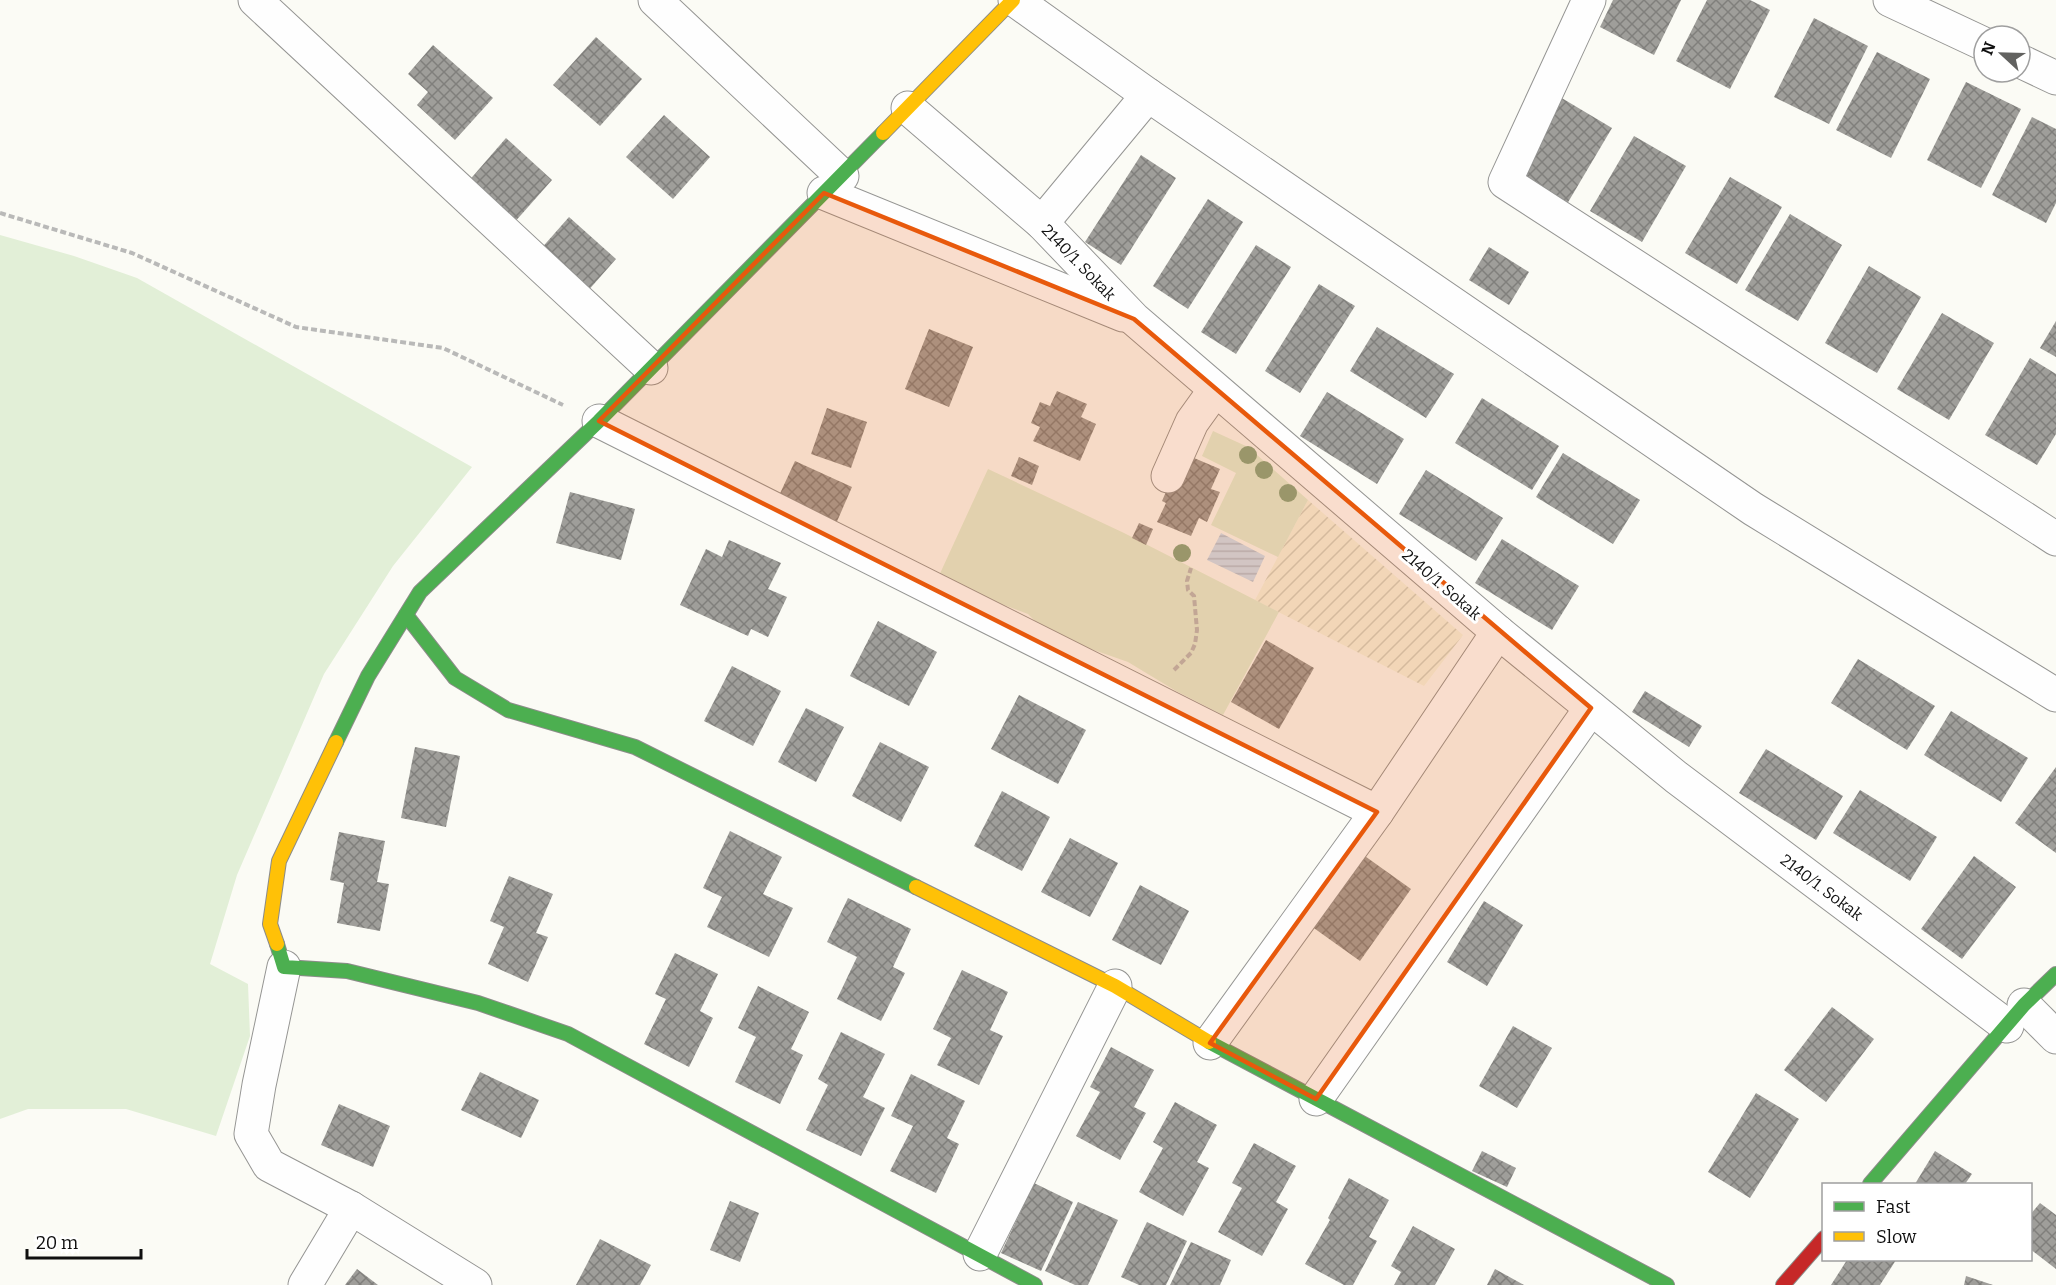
<svg xmlns="http://www.w3.org/2000/svg" width="2056" height="1285" font-family="Bitter,serif">
<style>
.farmland{fill:url(#farmland-furrows)}
.grass{fill:#e2efd7}
.water{fill:url(#water-rules)}
.building{fill:url(#building-cross-hatch)}
.lines{fill:none;stroke-linecap:round;stroke-linejoin:round}
.street-casing{stroke:#959593;stroke-width:35}
.fast-casing{stroke:#8c8c89;stroke-width:16}
.slow-casing{stroke:#8c8c89;stroke-width:16}
.jam-casing{stroke:#8c8c89;stroke-width:16}
.path{stroke:#b9b9b8;stroke-width:4;stroke-dasharray:6 3;stroke-linecap:butt}
.street{stroke:#fefefe;stroke-width:33}
.fast{stroke:#4caf50;stroke-width:14}
.slow{stroke:#ffc107;stroke-width:14}
.jam{stroke:#c62828;stroke-width:14}
.tree{fill:#88a683}
.marked{fill:#e8590c;fill-opacity:0.2;stroke:#e8590c;stroke-width:4.5;stroke-linejoin:round}
.labels{text-anchor:middle;stroke-width:6;stroke-linejoin:round;paint-order:stroke}
.street-label{font-size:16px;fill:#0f0f0f;stroke:#fff}
</style>
<defs>
<pattern id="farmland-furrows" width="10" height="10" patternUnits="userSpaceOnUse" patternTransform="scale(1.5)"><rect width="10" height="10" fill="#f5f6e3"/><path d="M-1 1l2-2M0 10L10 0M9 11l2-2" fill="none" stroke="#d1d2c2"/></pattern>
<pattern id="water-rules" width="6" height="5" patternUnits="userSpaceOnUse" patternTransform="scale(1.5)"><rect width="6" height="5" fill="#cee0f2"/><path d="M0 2.5h6" fill="none" stroke="#b0bfce"/></pattern>
<pattern id="building-cross-hatch" width="8" height="8" patternUnits="userSpaceOnUse" patternTransform="scale(1.5)"><rect width="8" height="8" fill="#9f9e9a"/><path d="M0 0l8 8M0 8l8-8" fill="none" stroke="#807f7c"/></pattern>
</defs>
<rect width="100%" height="100%" fill="#fbfbf5"/>
<path class="farmland" d="M1308 500 1463 635 1424 686 1255 600Z"/>
<g class="grass">
<path d="M0 235 74 256 137 278 472 467 393 566 324 674 237 875 210 964 248 984 250 1036 216 1136 126 1109H28L0 1119Z"/>
<path d="M1213 431 1248 447 1308 500 1278 557 1211 525 1236 473 1202 456Z"/>
<path d="M988 469 1124 533 1279 612 1223 715 1176 691 1128 662 1071 642 1039 625 1028 614 937 580Z"/>
</g>
<path class="water" d="M1221 533 1265 556 1253 582 1207 560Z"/>
<g class="building">
<path d="M1613 0H1681L1654 55 1600 27Z"/>
<path d="M1707 0H1750L1770 10 1730 89 1676 61Z"/>
<path d="M1814 18 1868 46 1829 124 1774 97Z"/>
<path d="M596 37 642 79 600 126 553 85Z"/>
<path d="M433 45 493 98 455 140 417 105 428 92 408 74Z"/>
<path d="M1877 52 1930 79 1891 158 1836 130Z"/>
<path d="M1966 82 2021 109 1981 188 1927 160Z"/>
<path d="M1560 97 1612 128 1567 204 1515 173Z"/>
<path d="M664 115 710 157 673 199 626 157Z"/>
<path d="M2032 117 2056 129V203L2046 223 1992 195Z"/>
<path d="M1634 136 1686 166 1642 242 1590 211Z"/>
<path d="M506 138 552 180 513 224 467 183Z"/>
<path d="M1141 155 1176 178 1121 265 1085 242Z"/>
<path d="M1730 177 1782 207 1737 284 1685 253Z"/>
<path d="M1208 199 1243 222 1188 309 1153 286Z"/>
<path d="M1790 214 1842 245 1798 321 1745 290Z"/>
<path d="M569 217 616 259 586 293 539 251Z"/>
<path d="M1256 245 1291 267 1236 354 1201 332Z"/>
<path d="M1489 247 1529 272 1509 305 1469 280Z"/>
<path d="M1869 266 1921 297 1877 373 1825 343Z"/>
<path d="M1319 284 1355 306 1300 393 1265 371Z"/>
<path d="M1942 313 1994 343 1949 420 1897 389Z"/>
<path d="M2056 321V357L2040 348Z"/>
<path d="M1377 327 1454 374 1426 418 1350 371Z"/>
<path d="M929 329 973 347 949 407 905 389Z"/>
<path d="M2030 358 2056 374V434L2037 465 1985 435Z"/>
<path d="M1057 391 1087 404 1081 417 1096 424 1080 461 1033 441 1040 427 1031 423 1040 402 1050 406Z"/>
<path d="M1327 392 1404 439 1377 484 1300 436Z"/>
<path d="M1482 398 1559 446 1532 490 1455 443Z"/>
<path d="M827 408 867 422 851 468 811 454Z"/>
<path d="M1563 453 1640 500 1613 544 1536 497Z"/>
<path d="M1187 455 1220 469 1211 489 1220 492 1207 522 1199 518 1191 536 1157 522 1166 503 1162 501 1174 473Z"/>
<path d="M1019 457 1039 466 1032 485 1011 476Z"/>
<path d="M795 461 852 487 835 526 777 500Z"/>
<path d="M1426 470 1503 518 1476 561 1399 514Z"/>
<path d="M570 492 635 509 621 560 556 543Z"/>
<path d="M1139 523 1153 529 1146 545 1132 538Z"/>
<path d="M1502 539 1579 586 1552 630 1475 583Z"/>
<path d="M729 540 781 563 768 589 787 597 768 637 751 629 748 636 680 605 706 549 722 557Z"/>
<path d="M878 621 937 652 909 706 850 676Z"/>
<path d="M1266 640 1314 668 1279 729 1231 702Z"/>
<path d="M1858 659 1935 706 1907 750 1831 703Z"/>
<path d="M732 666 781 691 753 746 704 721Z"/>
<path d="M1645 691 1702 726 1689 747 1632 712Z"/>
<path d="M1019 695 1086 730 1058 784 991 749Z"/>
<path d="M806 708 844 727 816 782 778 762Z"/>
<path d="M1951 711 2028 758 2001 802 1924 755Z"/>
<path d="M880 742 929 767 901 822 852 796Z"/>
<path d="M415 747 460 756 446 827 401 818Z"/>
<path d="M1766 749 1843 796 1816 840 1739 793Z"/>
<path d="M2056 767V853L2015 823Z"/>
<path d="M1860 790 1937 837 1910 881 1833 833Z"/>
<path d="M1002 791 1050 817 1022 871 974 846Z"/>
<path d="M730 831 782 857 763 894 793 908 769 957 707 927 722 897 703 888Z"/>
<path d="M339 832 385 841 377 882 389 884 380 931 337 923 344 883 330 880Z"/>
<path d="M1070 838 1118 863 1090 917 1041 892Z"/>
<path d="M1355 849 1411 889 1360 961 1304 921Z"/>
<path d="M1974 856 2016 887 1962 959 1921 929Z"/>
<path d="M509 876 553 894 536 933 548 937 528 982 488 964 504 927 490 921Z"/>
<path d="M1140 885 1189 911 1161 965 1112 940Z"/>
<path d="M848 898 911 929 893 967 905 973 881 1021 837 999 857 957 827 942Z"/>
<path d="M1484 901 1523 925 1487 986 1447 962Z"/>
<path d="M675 953 718 974 700 1011 713 1018 689 1067 644 1044 666 999 655 994Z"/>
<path d="M962 970 1008 992 990 1030 1003 1036 979 1085 937 1065 951 1038 933 1029Z"/>
<path d="M758 986 809 1012 791 1049 803 1055 780 1104 735 1082 756 1037 738 1028Z"/>
<path d="M1832 1007 1874 1039 1826 1102 1784 1070Z"/>
<path d="M1513 1026 1552 1048 1517 1108 1479 1086Z"/>
<path d="M841 1032 885 1054 863 1097 885 1108 861 1156 806 1130 828 1085 818 1079Z"/>
<path d="M1111 1047 1154 1070 1134 1107 1146 1113 1120 1160 1076 1136 1100 1092 1090 1087Z"/>
<path d="M480 1072 539 1100 521 1138 461 1110Z"/>
<path d="M911 1074 965 1101 947 1138 959 1144 936 1193 890 1171 913 1126 891 1116Z"/>
<path d="M1756 1093 1799 1119 1750 1198 1708 1172Z"/>
<path d="M1175 1102 1217 1125 1197 1162 1209 1168 1183 1216 1139 1192 1163 1148 1153 1142Z"/>
<path d="M339 1104 390 1126 373 1167 321 1145Z"/>
<path d="M1254 1143 1296 1166 1276 1202 1288 1209 1262 1256 1218 1232 1242 1188 1232 1183Z"/>
<path d="M1482 1151 1516 1168 1507 1187 1472 1171Z"/>
<path d="M1935 1151 1972 1174 1965 1184H1915Z"/>
<path d="M1349 1178 1389 1200 1369 1237 1377 1241 1353 1285H1344L1305 1264 1330 1220 1328 1218Z"/>
<path d="M1034 1183 1073 1202 1041 1271 1001 1253Z"/>
<path d="M730 1201 759 1213 740 1262 710 1250Z"/>
<path d="M1078 1202 1118 1220 1088 1285H1075L1045 1271Z"/>
<path d="M2040 1203 2056 1215V1269L2030 1249V1215Z"/>
<path d="M1147 1222 1187 1241 1166 1285H1139L1121 1277Z"/>
<path d="M1413 1226 1455 1249 1435 1285H1394L1401 1272 1391 1266Z"/>
<path d="M600 1239 651 1265 640 1285H576Z"/>
<path d="M1191 1242 1231 1260 1220 1285H1170Z"/>
<path d="M1847 1260H1896L1880 1285H1831Z"/>
<path d="M357 1269 378 1285H345Z"/>
<path d="M1495 1269 1524 1285H1487Z"/>
<path d="M1966 1276 1993 1285H1964Z"/>
</g>
<g class="lines">
<defs>
<g id="street">
<path d="M255 0 651 368"/>
<path d="M655 0 842 176"/>
<path d="M1015 0 1148 95 1753 509 2056 695"/>
<path d="M1589 0 1505 182 2056 539"/>
<path d="M1890 0 1984 44"/>
<path d="M2020 61 2056 78"/>
<path d="M908 108 1042 223 1134 319 1498 632 1676 777 2007 1026"/>
<path d="M824 193 1123 315"/>
<path d="M1042 223 1148 95"/>
<path d="M599 421 1377 812"/>
<path d="M1168 476 1192 422 1215 390"/>
<path d="M284 967 259 1085 251 1134 269 1165 351 1208"/>
<path d="M2024 1005 2056 1037"/>
<path d="M1210 1043 1377 812 1498 632"/>
<path d="M1316 1099 1591 708"/>
<path d="M980 1254 1115 986"/>
<path d="M305 1285 351 1208 475 1285"/>
</g>
<g id="fast">
<path d="M406 615 455 678 508 710 635 747 916 887"/>
<path d="M336 742 368 676 420 592 599 421 883 133"/>
<path d="M277 944 284 967 347 971 478 1003 568 1034 1035 1285"/>
<path d="M1209 1042 1667 1285"/>
<path d="M1870 1184 2024 1005 2056 974"/>
</g>
<g id="slow">
<path d="M883 133 1013 0"/>
<path d="M916 887 1115 986 1209 1042"/>
<path d="M277 944 270 924 279 861 336 742"/>
</g>
<path id="jam" d="M1783 1285 1824 1238"/>
</defs>
<use href="#street" class="street-casing"/>
<use href="#fast" class="fast-casing"/>
<use href="#slow" class="slow-casing"/>
<use href="#jam" class="jam-casing"/>
<g class="path">
<path d="M0 213 132 253 296 327 443 348 563 405"/>
<path d="M1174 670 1191 653 1195 644 1197 630 1194 596 1188 590 1187 581 1191 568"/>
</g>
<use href="#street" class="street"/>
<use href="#fast" class="fast"/>
<use href="#slow" class="slow"/>
<use href="#jam" class="jam"/>
</g>
<g class="tree">
<circle cx="1248" cy="455" r="9"/>
<circle cx="1264" cy="470" r="9"/>
<circle cx="1288" cy="493" r="9"/>
<circle cx="1182" cy="553" r="9"/>
</g>
<path class="marked" d="M824 193 1134 319 1591 708 1316 1099 1210 1043 1377 812 599 421Z"/>
<g class="labels">
<g class="street-label">
<text transform="translate(1079 262) rotate(46)" y="6">2140/1. Sokak</text>
<text transform="translate(1442 584) rotate(41)" y="6">2140/1. Sokak</text>
<text transform="translate(1822 887) rotate(37)" y="6">2140/1. Sokak</text>
</g>
</g>
<rect x="1822" y="1183" width="210" height="78" fill="#ffffff" stroke="#9f9f9f" stroke-width="1.5"/>
<rect x="1834" y="1202" width="30" height="9" fill="#4caf50" stroke="#9f9f9f" stroke-width="1.5"/>
<text x="1876" y="1213" font-size="18" fill="#0f0f0f">Fast</text>
<rect x="1834" y="1232" width="30" height="9" fill="#ffc107" stroke="#9f9f9f" stroke-width="1.5"/>
<text x="1876" y="1243" font-size="18" fill="#0f0f0f">Slow</text>
<g transform="translate(2002 54) rotate(292)"><circle r="28" fill="#ffffff" stroke="#9f9f9f" stroke-width="1.5"/>
<path d="M0-4.5L10 22L0 15L-10 22Z" fill="#626260"/>
<text y="-9" font-size="16" font-weight="bold" text-anchor="middle" fill="#0f0f0f">N</text>
</g>
<path d="M27 1249v9h114v-9" fill="none" stroke="#0f0f0f" stroke-width="3"/>
<text x="36" y="1249" font-size="18" fill="#0f0f0f" stroke="#ffffff" stroke-width="4.5" paint-order="stroke">20 m</text>
</svg>
